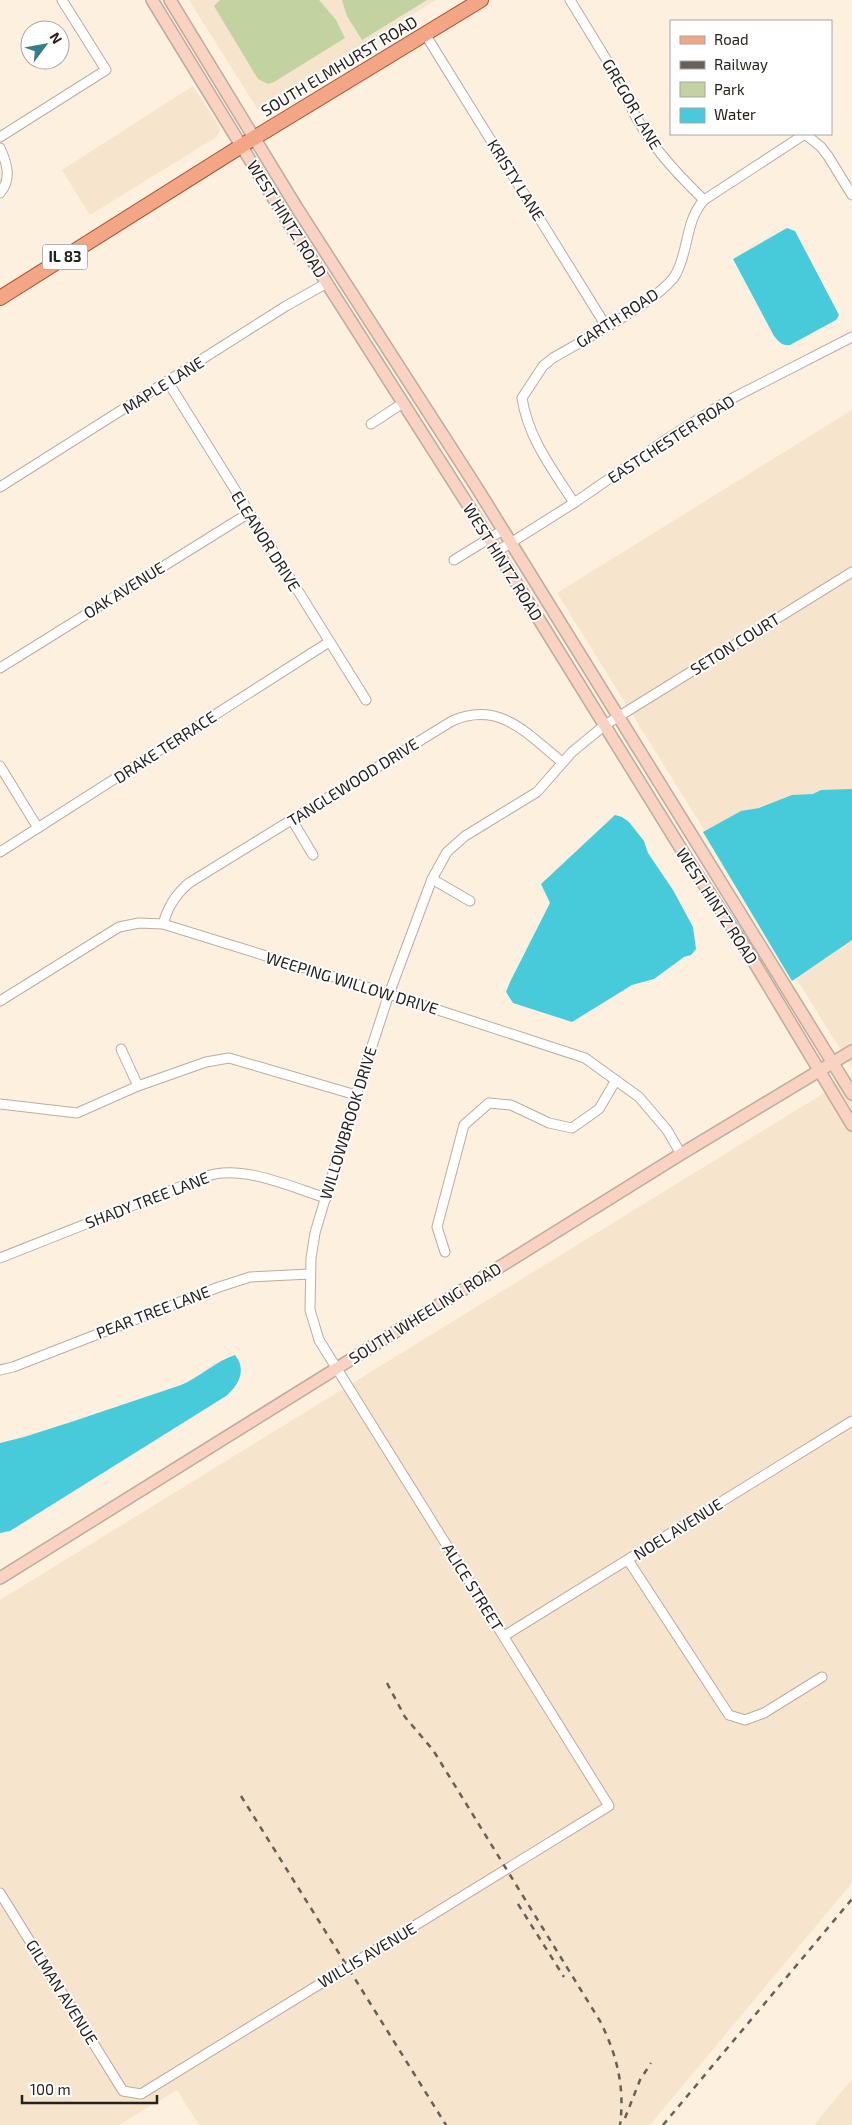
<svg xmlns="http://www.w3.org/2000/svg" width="852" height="2125" font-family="'Exo 2',sans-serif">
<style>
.built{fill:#f6e4cc}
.green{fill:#c2d2a0}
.water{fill:#47cbdb}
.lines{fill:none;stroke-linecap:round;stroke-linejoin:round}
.minor-casing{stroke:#baad9d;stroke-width:11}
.secondary-casing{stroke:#baad9d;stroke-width:14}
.primary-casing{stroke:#a6502b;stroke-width:16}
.minor{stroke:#fff;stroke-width:9}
.secondary{stroke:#f9d2c2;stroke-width:11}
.primary{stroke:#f3a685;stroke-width:14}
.rail{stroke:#676056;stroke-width:2.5;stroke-dasharray:6 6;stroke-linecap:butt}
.labels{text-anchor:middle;stroke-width:4;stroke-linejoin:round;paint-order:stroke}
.shield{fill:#fff;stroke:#67645f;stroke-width:1}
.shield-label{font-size:15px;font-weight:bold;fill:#26211b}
.street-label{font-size:16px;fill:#26211b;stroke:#fff}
</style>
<rect width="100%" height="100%" fill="#fef0df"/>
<g class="built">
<path d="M189 0H436L258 110Z"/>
<path d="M193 86 220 128 218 136 90 215 62 170Z"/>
<path d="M852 410V1068L557 593Z"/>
<path d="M852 1076V1883L650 2125H199L177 2090 119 2125H0V1600Z"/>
<path d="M852 2079V2125H814Z"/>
</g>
<g class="green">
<path d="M220 0H319L336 20 345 38 274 82 268 84 258 79 214 6Z"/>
<path d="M342 0H427L362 40 347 16Z"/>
</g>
<g class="water">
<path d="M787 228 795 231 839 315 836 320 790 345C782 346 779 342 774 336L733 259Z"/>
<path d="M852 789V940L792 981 703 832 741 811 759 808 792 795 813 794 821 790Z"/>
<path d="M615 815 622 817 629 822 644 841 648 853 673 890 693 927 696 949 691 955 684 957 654 979 632 985 572 1022 513 1003 506 992 510 982 550 903 541 884Z"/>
<path d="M235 1355C247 1369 239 1385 226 1396L10 1531 0 1533V1443L24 1437 74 1421 181 1385C200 1377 216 1361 235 1355Z"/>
</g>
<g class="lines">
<defs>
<g id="minor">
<path d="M570 0 622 85C637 131 670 167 704 200"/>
<path d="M425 34 606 326"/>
<path d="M805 134 821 147 828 156 852 195"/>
<path d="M0 137 106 70 62 0"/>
<path d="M0 148C7 163 12 179 0 193"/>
<path d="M168 382 366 700"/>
<path d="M371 424 403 403"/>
<path d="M0 487 286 306 327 283"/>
<path d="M574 503C553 470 528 438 522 398L543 366 553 358C580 342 662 299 676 274 689 250 685 221 704 200L805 134"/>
<path d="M496 552 574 503 664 441 727 401 852 337"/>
<path d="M454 560 503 530"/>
<path d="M0 668 249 513"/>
<path d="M0 766 38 828"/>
<path d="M292 820 313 855"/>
<path d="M0 852 329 642"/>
<path d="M432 879 470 901"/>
<path d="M163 924C168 907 175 895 189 883L452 721C500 700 527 734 562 762"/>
<path d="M0 1001 119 927 139 923 163 924 389 994 585 1058 639 1097 667 1130 681 1154"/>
<path d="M121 1049 138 1086"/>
<path d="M0 1104 77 1113 138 1086 206 1062 229 1058 356 1095"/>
<path d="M445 1252 437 1227 464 1125 489 1103 511 1105 549 1123 572 1128 599 1109 616 1080"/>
<path d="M0 1258 207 1176C242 1164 291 1187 326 1198"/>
<path d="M0 1370 13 1367 219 1287 250 1277 310 1274"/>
<path d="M628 1560 729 1715 745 1720 764 1713 822 1677"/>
<path d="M504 1636 852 1421"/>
<path d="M0 1893 123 2091 141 2094 609 1806 319 1340 310 1310 311 1258 315 1233 356 1095 389 994 432 879 447 852 465 836 537 792 572 752 605 725 852 572"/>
</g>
<g id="secondary">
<path d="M152 0 291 227 470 508 688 860 748 952 852 1125"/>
<path d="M170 0 297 208 477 488 852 1094"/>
<path d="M0 1578 681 1154 852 1051"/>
</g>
<path id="primary" d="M0 298 254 138 481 0"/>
</defs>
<use href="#minor" class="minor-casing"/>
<use href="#secondary" class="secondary-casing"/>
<use href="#primary" class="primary-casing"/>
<use href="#minor" class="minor"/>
<use href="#secondary" class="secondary"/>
<use href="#primary" class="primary"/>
<g class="rail">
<path d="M387 1683 405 1717 433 1750 600 2021C617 2055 625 2087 620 2125"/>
<path d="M241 1796 446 2125"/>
<path d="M518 1904 564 1977"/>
<path d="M625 2118 640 2080 651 2063"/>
<path d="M663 2125 852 1899"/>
</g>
</g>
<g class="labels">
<rect class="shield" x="42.5" y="244.5" width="45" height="25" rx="4"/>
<g class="shield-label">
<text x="65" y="262">IL 83</text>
</g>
<g class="street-label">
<text transform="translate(339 66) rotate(-31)" y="6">SOUTH ELMHURST ROAD</text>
<text transform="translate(632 104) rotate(60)" y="6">GREGOR LANE</text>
<text transform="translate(516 180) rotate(58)" y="6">KRISTY LANE</text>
<text transform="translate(287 219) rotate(58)" y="6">WEST HINTZ ROAD</text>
<text transform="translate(617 318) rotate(-33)" y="6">GARTH ROAD</text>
<text transform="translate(163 385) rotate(-32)" y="6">MAPLE LANE</text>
<text transform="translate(671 439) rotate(-33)" y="6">EASTCHESTER ROAD</text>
<text transform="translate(266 541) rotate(58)" y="6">ELEANOR DRIVE</text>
<text transform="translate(503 562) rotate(58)" y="6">WEST HINTZ ROAD</text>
<text transform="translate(124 590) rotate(-32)" y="6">OAK AVENUE</text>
<text transform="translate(735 644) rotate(-32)" y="6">SETON COURT</text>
<text transform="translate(165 747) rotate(-33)" y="6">DRAKE TERRACE</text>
<text transform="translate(353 782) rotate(-32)" y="6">TANGLEWOOD DRIVE</text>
<text transform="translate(717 906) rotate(57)" y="6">WEST HINTZ ROAD</text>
<text transform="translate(352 983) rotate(17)" y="6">WEEPING WILLOW DRIVE</text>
<text transform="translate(348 1123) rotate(-73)" y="6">WILLOWBROOK DRIVE</text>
<text transform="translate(147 1200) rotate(-21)" y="6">SHADY TREE LANE</text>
<text transform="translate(153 1312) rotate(-21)" y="6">PEAR TREE LANE</text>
<text transform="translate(425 1313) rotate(-32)" y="6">SOUTH WHEELING ROAD</text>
<text transform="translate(678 1529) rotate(-32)" y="6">NOEL AVENUE</text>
<text transform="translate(473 1587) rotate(58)" y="6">ALICE STREET</text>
<text transform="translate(367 1955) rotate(-31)" y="6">WILLIS AVENUE</text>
<text transform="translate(62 1992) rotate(58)" y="6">GILMAN AVENUE</text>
</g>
</g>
<rect x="670" y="20" width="162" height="115" fill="#ffffff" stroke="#a8a6a4"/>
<rect x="680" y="36" width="25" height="8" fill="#f3a685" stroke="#a8a6a4"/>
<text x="714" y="45" font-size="15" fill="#26211b">Road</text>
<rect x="680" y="61" width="25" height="8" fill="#676056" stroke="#a8a6a4"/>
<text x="714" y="70" font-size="15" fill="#26211b">Railway</text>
<rect x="680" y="82" width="25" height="15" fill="#c2d2a0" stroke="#a8a6a4"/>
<text x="714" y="95" font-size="15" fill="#26211b">Park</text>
<rect x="680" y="108" width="25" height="15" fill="#47cbdb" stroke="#a8a6a4"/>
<text x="714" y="120" font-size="15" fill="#26211b">Water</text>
<g transform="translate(45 45) rotate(58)"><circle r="24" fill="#ffffff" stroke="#a8a6a4"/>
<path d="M0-4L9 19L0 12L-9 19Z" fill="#377e88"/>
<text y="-8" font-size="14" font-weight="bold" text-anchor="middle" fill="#26211b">N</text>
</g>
<path d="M22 2095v8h135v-8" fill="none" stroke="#26211b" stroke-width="2.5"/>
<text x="30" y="2095" font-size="15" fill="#26211b" stroke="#ffffff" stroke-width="4" paint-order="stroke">100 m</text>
</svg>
